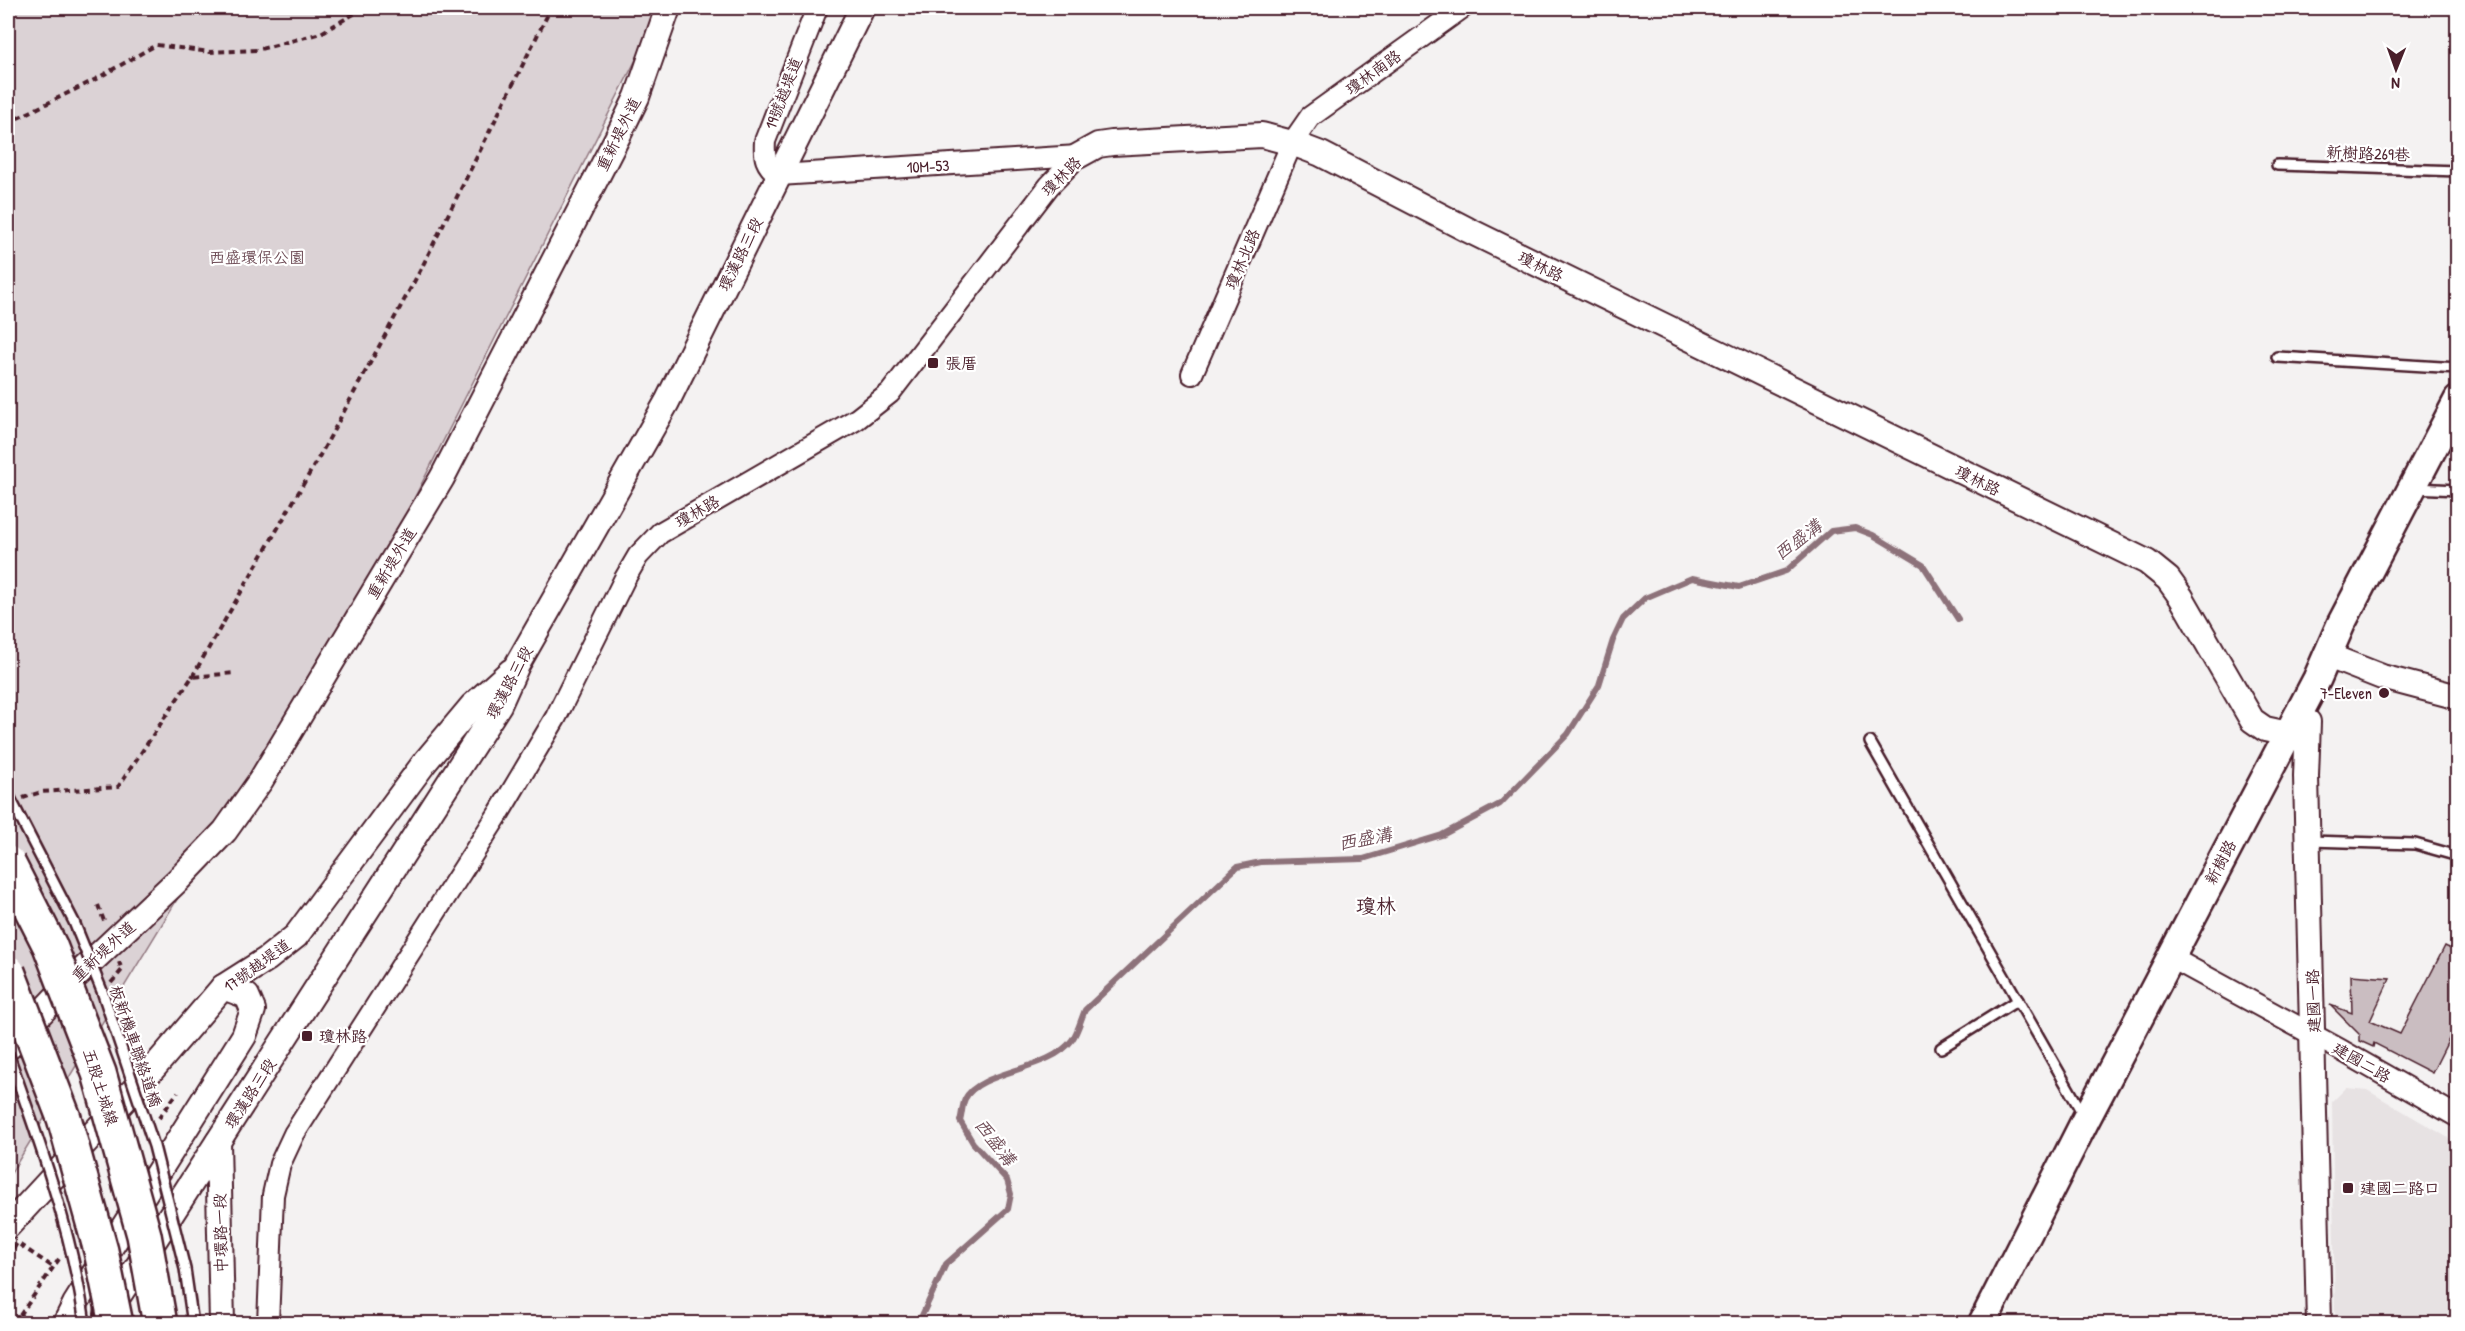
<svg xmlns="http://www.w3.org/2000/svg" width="2465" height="1331" font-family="'Patrick Hand','LXGW WenKai TC',sans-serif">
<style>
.built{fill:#e7e2e3}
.green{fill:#dbd2d5;stroke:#927880;stroke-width:1.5}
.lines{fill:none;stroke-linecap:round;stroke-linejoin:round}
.stream{stroke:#8d727a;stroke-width:6}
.building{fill:#cabdc1;stroke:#4a1f2b;stroke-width:1.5}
.service-casing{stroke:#4a1f2b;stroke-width:14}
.minor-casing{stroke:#4a1f2b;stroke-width:24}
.tertiary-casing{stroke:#4a1f2b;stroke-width:28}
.secondary-casing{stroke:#4a1f2b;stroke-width:32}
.path{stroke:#4a1f2b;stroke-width:4;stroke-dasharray:6 4.5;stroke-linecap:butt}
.service{stroke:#fff;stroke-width:9}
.minor{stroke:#fff;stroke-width:20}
.tertiary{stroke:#fff;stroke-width:24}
.secondary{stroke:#fff;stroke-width:27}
.service-bridge-casing{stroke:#4a1f2b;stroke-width:14;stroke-linecap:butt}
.trunk-bridge-casing{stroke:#4a1f2b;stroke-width:38;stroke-linecap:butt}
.service-bridge{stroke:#fff;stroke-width:9}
.trunk-bridge{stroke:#fff;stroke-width:33}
.poi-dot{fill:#4a1f2b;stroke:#fff;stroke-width:2}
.labels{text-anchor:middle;stroke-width:4.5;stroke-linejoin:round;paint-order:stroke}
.street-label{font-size:16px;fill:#4a1f2b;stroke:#fff}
.park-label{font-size:16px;fill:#6e4c56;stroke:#fff}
.poi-label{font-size:16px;fill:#4a1f2b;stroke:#fff;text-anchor:start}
.water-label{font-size:18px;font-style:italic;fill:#714f59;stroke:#fff}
.quarter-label{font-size:20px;fill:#4a1f2b;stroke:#fff}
</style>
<rect width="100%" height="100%" fill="#f4f2f2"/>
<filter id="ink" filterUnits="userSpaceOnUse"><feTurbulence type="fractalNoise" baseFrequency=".0167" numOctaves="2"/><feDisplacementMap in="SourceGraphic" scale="12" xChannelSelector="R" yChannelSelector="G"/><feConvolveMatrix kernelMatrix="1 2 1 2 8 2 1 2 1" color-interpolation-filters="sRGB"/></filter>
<g filter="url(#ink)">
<path class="built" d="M2346 1088 2367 1090 2457 1143V1323H2335L2332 1102Z"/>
<path class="green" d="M10 8H662L383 560 8 1178V10Z"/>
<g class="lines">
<path class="stream" d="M918 1324 946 1264 1008 1209 1011 1194 1007 1180 973 1143 960 1121C962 1115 962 1105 965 1099 979 1070 1050 1071 1072 1040 1078 1032 1081 1019 1085 1010L1237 867 1261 862 1363 859 1442 835 1500 804 1568 734 1599 685 1613 640 1623 619 1645 598 1692 578 1739 587 1786 571 1831 531 1855 528 1873 535 1923 565 1958 619"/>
</g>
<path class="building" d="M2445 946 2457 952V1023L2432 1073 2374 1043 2373 1047 2360 1041V1035L2330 1005 2352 1013 2351 975 2390 978 2370 1021 2400 1034Z"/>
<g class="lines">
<defs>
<g id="service">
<path d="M2277 165 2458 171"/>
<path d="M2277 357 2458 368"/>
<path d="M2415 488 2458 490"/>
<path d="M1870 742 2083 1114"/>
<path d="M2309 841 2415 844 2458 856"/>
<path d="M1941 1048 2018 1000"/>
</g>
<g id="minor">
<path d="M817 8 765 141C764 157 765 165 779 175L1078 156"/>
<path d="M1192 374 1292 143 1310 117 1462 8"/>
<path d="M2170 957 2339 1049 2458 1117"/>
<path d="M268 1324 273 1195 280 1164 294 1134 499 813 556 717 624 580 638 556 660 533 857 419 890 393 1049 186 1078 156"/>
</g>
<g id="tertiary">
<path d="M1078 156 1098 145 1112 143 1262 135 1292 143 1321 154 1468 230 2147 562 2168 579 2181 597 2252 720 2265 729 2306 738"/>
<path d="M2326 655 2382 677 2458 697"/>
<path d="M2308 722 2306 776 2319 1324"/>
<path d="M8 1048 73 979 178 880 225 831 261 780 442 478 618 136 637 97 668 8"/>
<path d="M218 1142 222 1324"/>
<path d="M8 1226 152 1070 223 987 267 959 296 936 425 762 472 706 511 671"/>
<path d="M107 1314 499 705 517 665 667 402 862 8"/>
<path d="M65 1324 75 1304 244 1036 253 1010 247 996 223 987"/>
</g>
<path id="secondary" d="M1982 1324 2086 1119 2317 679 2341 624 2458 400"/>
</defs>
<use href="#service" class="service-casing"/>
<use href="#minor" class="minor-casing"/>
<use href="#tertiary" class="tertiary-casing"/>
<use href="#secondary" class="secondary-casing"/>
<g class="path">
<path d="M8 123 96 79 156 45 210 52 257 50 321 33 364 8"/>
<path d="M192 677 323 450 421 269 551 8"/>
<path d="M23 798 41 792 118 787 192 677 235 673"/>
<path d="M98 905 104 921"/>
<path d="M111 983 122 970 119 962"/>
<path d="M159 1118 178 1092"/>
<path d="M8 1258 17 1243 53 1267"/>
<path d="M14 1324 59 1259"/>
</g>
<use href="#service" class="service"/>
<use href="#minor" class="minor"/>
<use href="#tertiary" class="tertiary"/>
<use href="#secondary" class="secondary"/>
<defs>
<g id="service-bridge">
<path d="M8 794 74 922 102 991 154 1146 185 1269 193 1324"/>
<path d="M8 1053C39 1141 72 1230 85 1324"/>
</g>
<g id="trunk-bridge">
<path d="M8 863 50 946 99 1073 144 1235 160 1324"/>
<path d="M8 972 64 1118 101 1251 116 1324"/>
</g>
</defs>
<use href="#service-bridge" class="service-bridge-casing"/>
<use href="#trunk-bridge" class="trunk-bridge-casing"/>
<use href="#service-bridge" class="service-bridge"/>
<use href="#trunk-bridge" class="trunk-bridge"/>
</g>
</g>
<g class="poi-dot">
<rect x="927" y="357" width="12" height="12" rx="3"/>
<circle cx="2384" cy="693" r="6"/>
<rect x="301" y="1030" width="12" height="12" rx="3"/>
<rect x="2342" y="1182" width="12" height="12" rx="3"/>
</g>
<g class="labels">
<g class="street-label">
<text transform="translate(1373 72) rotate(-36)" y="6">瓊林南路</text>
<text transform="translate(783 93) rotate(-69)" y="6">19號越堤道</text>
<text transform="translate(618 134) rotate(-64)" y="6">重新堤外道</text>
<text transform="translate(2368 153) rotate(2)" y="6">新樹路269巷</text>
<text transform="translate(928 166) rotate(-3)" y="6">10M-53</text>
<text transform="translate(1061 176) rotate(-45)" y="6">瓊林路</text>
<text transform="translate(740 254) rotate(-64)" y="6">環漢路三段</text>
<text transform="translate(1242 259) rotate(-67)" y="6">瓊林北路</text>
<text transform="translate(1541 266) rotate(26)" y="6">瓊林路</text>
<text transform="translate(1978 480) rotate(26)" y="6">瓊林路</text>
<text transform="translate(697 511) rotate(-30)" y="6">瓊林路</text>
<text transform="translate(391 563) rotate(-59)" y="6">重新堤外道</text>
<text transform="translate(509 682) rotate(-62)" y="6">環漢路三段</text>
<text transform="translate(2220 862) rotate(-62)" y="6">新樹路</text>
<text transform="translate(103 951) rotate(-43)" y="6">重新堤外道</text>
<text transform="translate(257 965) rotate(-36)" y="6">17號越堤道</text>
<text transform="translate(2313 1001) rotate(-92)" y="6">建國一路</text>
<text transform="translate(136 1046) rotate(71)" y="6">板新機車聯絡道橋</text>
<text transform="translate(2362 1062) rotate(30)" y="6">建國二路</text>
<text transform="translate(101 1087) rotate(72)" y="6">五股土城線</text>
<text transform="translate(250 1093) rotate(-57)" y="6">環漢路三段</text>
<text transform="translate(220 1233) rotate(-91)" y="6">中環路一段</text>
</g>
<g class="park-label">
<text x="257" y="263">西盛環保公園</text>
</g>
<g class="poi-label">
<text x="945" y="369">張厝</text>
<text x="2372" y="699" text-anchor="end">7-Eleven</text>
<text x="319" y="1042">瓊林路</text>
<text x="2360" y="1194">建國二路口</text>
</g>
<g class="water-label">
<text transform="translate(1798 540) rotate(-37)" y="6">西盛溝</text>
<text transform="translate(1365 839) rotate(-11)" y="6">西盛溝</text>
<text transform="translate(995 1142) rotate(52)" y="6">西盛溝</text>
</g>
<g class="quarter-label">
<text x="1376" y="913">瓊林</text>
</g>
</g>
<rect width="2465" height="1331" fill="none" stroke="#fff" stroke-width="30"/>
<rect x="15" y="15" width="2435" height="1301" fill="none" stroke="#4a1f2b" stroke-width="2" filter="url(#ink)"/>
<g transform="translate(2396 69) rotate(181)" stroke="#ffffff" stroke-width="4.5" paint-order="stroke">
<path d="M0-4.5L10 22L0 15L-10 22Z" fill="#4a1f2b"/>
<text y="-9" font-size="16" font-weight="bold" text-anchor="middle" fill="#4a1f2b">N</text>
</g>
</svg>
